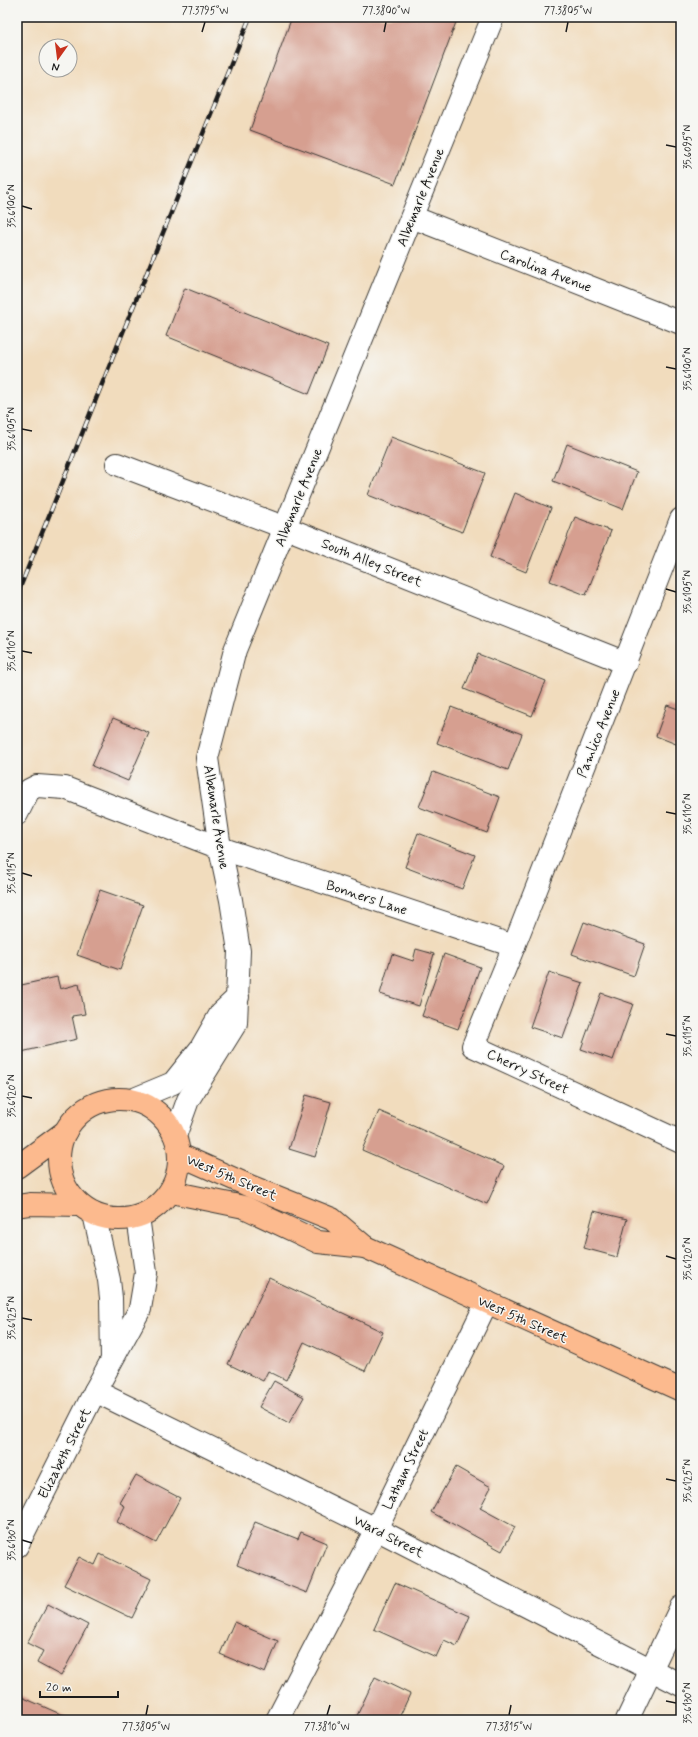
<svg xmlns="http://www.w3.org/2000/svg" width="698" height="1737" font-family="Mynerve,sans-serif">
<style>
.building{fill:#d69f90}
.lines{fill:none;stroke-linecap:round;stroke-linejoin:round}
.minor-casing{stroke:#3c3934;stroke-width:24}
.major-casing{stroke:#3c3934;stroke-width:24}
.minor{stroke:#fff;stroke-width:22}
.major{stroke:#fcba8e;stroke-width:22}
.rail-casing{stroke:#1c1c1c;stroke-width:4.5}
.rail{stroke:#f6f6f2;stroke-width:3;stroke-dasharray:9;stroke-linecap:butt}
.ticks{fill:none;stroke:#1c1c1c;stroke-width:1.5}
.labels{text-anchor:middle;stroke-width:3;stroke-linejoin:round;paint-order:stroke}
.street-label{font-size:14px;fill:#1c1c1c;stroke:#f6f6f2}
.neatline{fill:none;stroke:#1c1c1c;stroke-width:1.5}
.ticks-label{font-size:10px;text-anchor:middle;fill:#1c1c1c}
</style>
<rect width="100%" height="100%" fill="#f6f6f2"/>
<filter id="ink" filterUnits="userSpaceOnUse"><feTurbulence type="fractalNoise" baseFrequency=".025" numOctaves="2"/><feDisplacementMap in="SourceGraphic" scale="8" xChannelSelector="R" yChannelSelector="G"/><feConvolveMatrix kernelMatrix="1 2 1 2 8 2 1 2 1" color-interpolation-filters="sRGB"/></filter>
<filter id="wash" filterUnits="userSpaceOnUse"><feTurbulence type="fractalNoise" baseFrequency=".012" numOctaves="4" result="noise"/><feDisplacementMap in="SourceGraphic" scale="16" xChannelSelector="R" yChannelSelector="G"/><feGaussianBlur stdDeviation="0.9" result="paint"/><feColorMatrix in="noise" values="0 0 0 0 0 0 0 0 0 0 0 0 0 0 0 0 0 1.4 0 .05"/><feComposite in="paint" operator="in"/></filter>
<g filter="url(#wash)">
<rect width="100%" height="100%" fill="#f1dcbd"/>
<g id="blocks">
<g class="building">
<path d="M292 17H458L395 184 250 130Z"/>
<path d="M185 288 328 346 309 394 166 336Z"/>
<path d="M391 437 485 473 462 532 368 495Z"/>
<path d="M567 444 637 472 623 509 553 481Z"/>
<path d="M515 493 551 508 526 572 490 557Z"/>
<path d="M575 517 611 531 586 595 550 581Z"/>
<path d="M478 654 546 681 532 716 464 689Z"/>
<path d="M667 705 681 710V746L656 736Z"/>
<path d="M451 707 522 734 508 770 437 743Z"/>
<path d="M113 718 149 733 128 781 92 766Z"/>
<path d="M433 772 500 797 487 833 419 807Z"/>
<path d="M418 833 475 855 462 889 405 867Z"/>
<path d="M100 890 143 905 120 970 77 955Z"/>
<path d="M584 922 645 944 634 976 572 954Z"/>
<path d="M416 949 434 954 419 1006 380 994 392 954 413 961Z"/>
<path d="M444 954 480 967 458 1029 422 1016Z"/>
<path d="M549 972 583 983 563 1038 530 1027Z"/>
<path d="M57 977 60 989 79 984 85 1014 72 1016 77 1039 17 1053V986Z"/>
<path d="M601 993 633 1004 613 1060 581 1049Z"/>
<path d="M306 1095 331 1102 315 1157 289 1149Z"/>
<path d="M379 1111 504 1166 487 1204 362 1150Z"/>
<path d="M594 1211 627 1219 617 1257 584 1248Z"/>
<path d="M269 1278 383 1332 365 1371 304 1342 286 1380 268 1371 263 1381 228 1364Z"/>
<path d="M274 1381 304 1397 289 1423 259 1407Z"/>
<path d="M456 1467 491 1487 480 1508 515 1527 502 1551 431 1512Z"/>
<path d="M136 1475 180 1498 156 1543 117 1522 125 1506 120 1503Z"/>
<path d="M255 1522 298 1539 301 1532 327 1543 307 1593 237 1565Z"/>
<path d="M100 1554 151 1579 132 1618 64 1585 79 1557 95 1565Z"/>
<path d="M395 1583 470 1616 457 1646 444 1640 436 1657 374 1629Z"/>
<path d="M48 1604 88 1625 61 1676 37 1663 43 1651 27 1643Z"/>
<path d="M234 1622 278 1641 265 1673 220 1654Z"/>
<path d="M375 1677 410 1694 398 1720H355Z"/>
<path d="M17 1695 74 1720H17Z"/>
</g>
</g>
</g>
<g filter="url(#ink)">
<use href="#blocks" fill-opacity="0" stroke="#3c3934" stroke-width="1"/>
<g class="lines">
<defs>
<g id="minor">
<path d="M412 217 681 323"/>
<path d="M117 464 286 528 626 663"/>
<path d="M681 519 514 946 473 1046 681 1142"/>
<path d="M17 814 29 790 37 786 65 788 220 848 514 946"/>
<path d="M132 1100 173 1083 201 1048 221 1013 238 997"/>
<path d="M175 1136 188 1100 236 1023 239 951 231 900 220 848 207 758 235 650 493 17"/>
<path d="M94 1214 109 1280 111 1298 112 1359"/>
<path d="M95 1391 376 1529 681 1685"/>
<path d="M17 1546 95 1391 140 1309 146 1273 138 1217"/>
<path d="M277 1720 376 1529 487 1302"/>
<path d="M627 1720 681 1607"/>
</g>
<g id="major">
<circle cx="119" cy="1159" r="60"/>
<path d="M180 1155 252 1187 332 1219 365 1247 681 1390"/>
<path d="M17 1167 66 1131"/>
<path d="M171 1192 244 1207 318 1242 365 1247"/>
<path d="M17 1206 30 1204 79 1205"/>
</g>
</defs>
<use href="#minor" class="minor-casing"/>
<use href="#major" class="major-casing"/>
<use href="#minor" class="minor"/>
<use href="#major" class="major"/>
<defs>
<path id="rail" d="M17 595 250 17"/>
</defs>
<use href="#rail" class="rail-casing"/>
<use href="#rail" class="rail"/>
</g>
</g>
<path class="ticks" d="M202 32 205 22M384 32 386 22M566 32 568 22M666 145 676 147M22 206 32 209M666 367 676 369M22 429 32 431M666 589 676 592M22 651 32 653M666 812 676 814M22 873 32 876M666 1034 676 1036M22 1096 32 1098M666 1256 676 1259M22 1318 32 1320M666 1479 676 1481M22 1540 32 1543M666 1701 676 1703M146 1715 148 1705M327 1715 330 1705M509 1715 511 1705"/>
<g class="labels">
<g class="street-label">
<text transform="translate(420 197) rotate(-68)" y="5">Albemarle Avenue</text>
<text transform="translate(546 270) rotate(21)" y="5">Carolina Avenue</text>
<text transform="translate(298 497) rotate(-68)" y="5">Albemarle Avenue</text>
<text transform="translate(372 562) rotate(22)" y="5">South Alley Street</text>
<text transform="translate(598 733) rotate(-68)" y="5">Pamlico Avenue</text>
<text transform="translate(217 817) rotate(81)" y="5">Albemarle Avenue</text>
<text transform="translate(367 897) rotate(18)" y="5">Bonners Lane</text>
<text transform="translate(528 1071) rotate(25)" y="5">Cherry Street</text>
<text transform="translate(232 1177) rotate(23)" y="5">West 5th Street</text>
<text transform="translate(523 1319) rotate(24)" y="5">West 5th Street</text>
<text transform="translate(64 1453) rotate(-63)" y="5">Elizabeth Street</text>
<text transform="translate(405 1469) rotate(-64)" y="5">Latham Street</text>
<text transform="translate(389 1536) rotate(27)" y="5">Ward Street</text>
</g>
</g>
<rect width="698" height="1737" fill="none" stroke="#f6f6f2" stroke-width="44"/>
<g transform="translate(58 58) rotate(194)"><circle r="19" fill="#f6f6f2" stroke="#9f9f9c"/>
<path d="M0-3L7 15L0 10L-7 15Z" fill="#c8321e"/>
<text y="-6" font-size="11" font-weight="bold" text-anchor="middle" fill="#1c1c1c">N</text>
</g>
<path d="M40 1691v6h78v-6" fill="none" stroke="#1c1c1c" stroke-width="2"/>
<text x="46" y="1691" font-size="12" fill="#1c1c1c" stroke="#f6f6f2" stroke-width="3" paint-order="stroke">20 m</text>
<rect x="22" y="22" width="654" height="1693" class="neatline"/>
<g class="ticks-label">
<text x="205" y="14">77.3795°W</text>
<text x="386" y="14">77.3800°W</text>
<text x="568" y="14">77.3805°W</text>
<text transform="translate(687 147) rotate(-90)" y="4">35.6095°N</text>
<text transform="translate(11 206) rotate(-90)" y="4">35.6100°N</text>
<text transform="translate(687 369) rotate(-90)" y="4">35.6100°N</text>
<text transform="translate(11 429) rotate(-90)" y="4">35.6105°N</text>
<text transform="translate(687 592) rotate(-90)" y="4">35.6105°N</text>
<text transform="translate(11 651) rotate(-90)" y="4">35.6110°N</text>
<text transform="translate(687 814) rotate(-90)" y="4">35.6110°N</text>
<text transform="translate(11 873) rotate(-90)" y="4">35.6115°N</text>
<text transform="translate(687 1036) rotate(-90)" y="4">35.6115°N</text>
<text transform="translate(11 1096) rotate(-90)" y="4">35.6120°N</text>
<text transform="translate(687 1259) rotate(-90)" y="4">35.6120°N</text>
<text transform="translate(11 1318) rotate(-90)" y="4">35.6125°N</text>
<text transform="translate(687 1481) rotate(-90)" y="4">35.6125°N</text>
<text transform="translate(11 1540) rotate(-90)" y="4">35.6130°N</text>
<text transform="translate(687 1703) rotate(-90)" y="4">35.6130°N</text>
<text x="146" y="1730">77.3805°W</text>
<text x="327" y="1730">77.3810°W</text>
<text x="509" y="1730">77.3815°W</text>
</g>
</svg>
